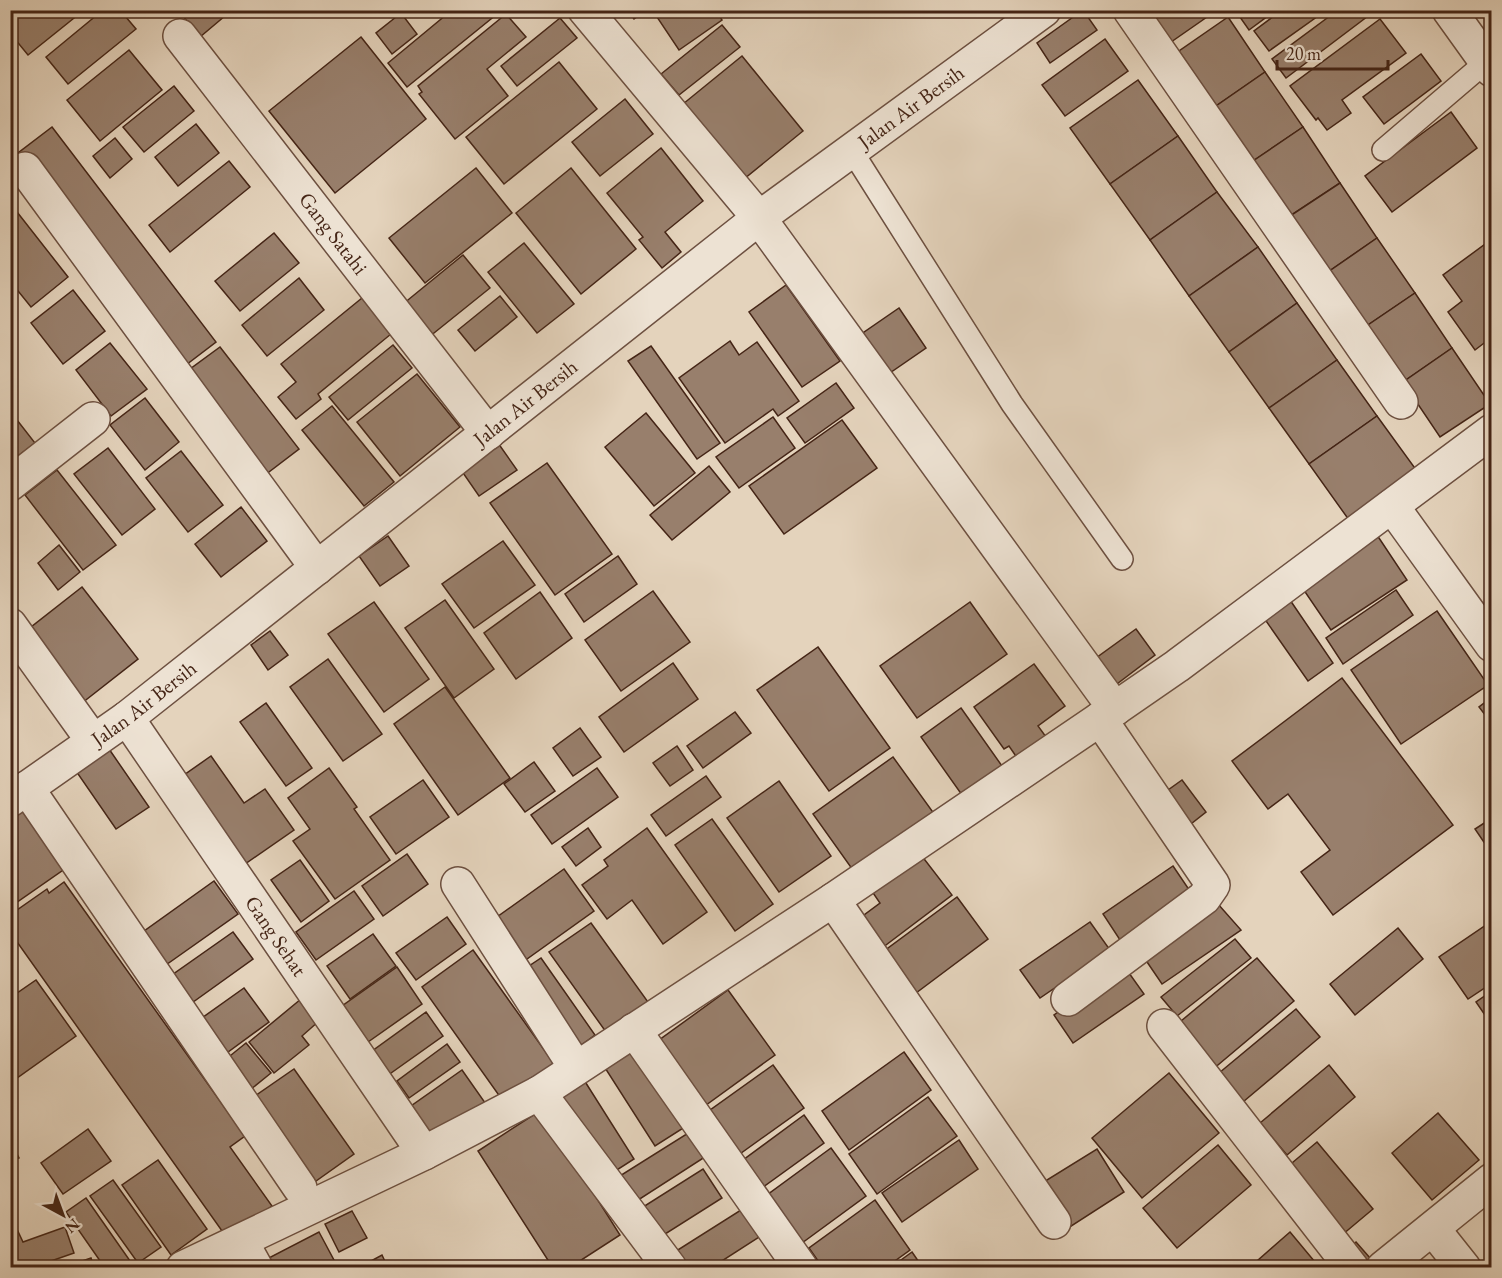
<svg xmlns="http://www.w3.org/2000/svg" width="1502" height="1278" font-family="'EB Garamond',serif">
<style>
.building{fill:#987f6c;stroke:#452516;stroke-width:1.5}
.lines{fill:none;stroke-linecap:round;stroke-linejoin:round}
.lane-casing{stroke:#6d5040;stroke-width:24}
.street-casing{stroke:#6d5040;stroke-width:36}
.lane{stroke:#ede2d3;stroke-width:21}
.street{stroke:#ede2d3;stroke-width:33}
.labels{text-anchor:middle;stroke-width:4.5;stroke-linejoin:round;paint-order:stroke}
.street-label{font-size:21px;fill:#452516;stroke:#ede2d3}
</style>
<rect width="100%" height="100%" fill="#e4d3bc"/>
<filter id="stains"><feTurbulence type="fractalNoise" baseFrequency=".00333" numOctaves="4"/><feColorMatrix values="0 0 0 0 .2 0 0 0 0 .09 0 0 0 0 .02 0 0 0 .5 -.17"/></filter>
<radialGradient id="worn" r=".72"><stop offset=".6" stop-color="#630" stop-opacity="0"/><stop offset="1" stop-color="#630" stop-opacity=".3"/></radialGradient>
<g class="building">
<path d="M26 10H84L28 55 10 33V23Z"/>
<path d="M103 10H120L136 29 68 84 46 57Z"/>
<path d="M178 10H232L200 37Z"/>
<path d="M452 10H502L407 87 388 63Z"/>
<path d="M628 10H646L634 19Z"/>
<path d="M716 10 722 20 679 50 653 11Z"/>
<path d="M1083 10 1097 30 1050 63 1037 43Z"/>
<path d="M1135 10H1217L1161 49Z"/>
<path d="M1235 10H1276L1249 30Z"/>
<path d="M1282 10H1314L1318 16 1269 51 1254 31Z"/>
<path d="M1338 10H1376L1286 78 1272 59Z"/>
<path d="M401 13 417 34 392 54 376 33Z"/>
<path d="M506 14 526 37 487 69 508 96 455 139 419 94 422 92 418 86Z"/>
<path d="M1228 17 1265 72 1216 106 1179 51Z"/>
<path d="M560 18 577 38 517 86 501 66Z"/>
<path d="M1380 19 1406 53 1342 100 1351 113 1327 130 1318 118 1316 120 1290 86Z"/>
<path d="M722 25 740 47 679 95 661 74Z"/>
<path d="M361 37 426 119 335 193 269 111Z"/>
<path d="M1105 39 1128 71 1065 116 1042 85Z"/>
<path d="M129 50 162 90 100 141 67 100Z"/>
<path d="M1421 54 1441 81 1384 124 1363 97Z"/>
<path d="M742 56 803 131 744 179 683 104Z"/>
<path d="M559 62 597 109 504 184 466 137Z"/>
<path d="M1265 72 1303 127 1253 161 1216 106Z"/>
<path d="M1138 80 1178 136 1110 184 1070 128Z"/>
<path d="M174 86 194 111 144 152 123 127Z"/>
<path d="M625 99 653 134 600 176 572 142Z"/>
<path d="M1451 112 1477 148 1392 212 1365 176Z"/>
<path d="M196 124 219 153 178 186 155 157Z"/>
<path d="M52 127 216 342 182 368 18 153Z"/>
<path d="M1303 127 1340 183 1290 216 1253 161Z"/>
<path d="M1178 136 1217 192 1150 240 1110 184Z"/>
<path d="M115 138 132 159 110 178 93 156Z"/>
<path d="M661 148 703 201 665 232 681 252 662 268 639 240 643 237 607 193Z"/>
<path d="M229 161 250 187 170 252 149 225Z"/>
<path d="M476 168 512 213 425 283 389 238Z"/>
<path d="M571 168 636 249 581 294 516 213Z"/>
<path d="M1340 183 1377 238 1328 272 1290 216Z"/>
<path d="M1217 192 1258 247 1189 296 1150 240Z"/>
<path d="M10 203 68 277 31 307 10 281Z"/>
<path d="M274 233 299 263 240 311 215 281Z"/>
<path d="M1377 238 1415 293 1365 327 1328 272Z"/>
<path d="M1492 239V337L1475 350 1448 312 1462 301 1443 275Z"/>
<path d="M524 243 574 304 537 333 488 272Z"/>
<path d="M1258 247 1297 303 1229 352 1189 296Z"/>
<path d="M463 255 490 288 429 337 403 304Z"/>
<path d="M299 278 324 310 267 356 242 325Z"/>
<path d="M786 285 840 361 802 387 749 312Z"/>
<path d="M73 290 105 331 63 364 31 323Z"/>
<path d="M1415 293 1452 348 1403 382 1365 327Z"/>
<path d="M500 296 517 317 475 351 458 330Z"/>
<path d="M362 298 391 334 318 394 321 399 296 419 278 397 296 382 281 364Z"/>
<path d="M1297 303 1337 360 1269 408 1229 352Z"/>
<path d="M899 308 926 348 884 377 857 337Z"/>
<path d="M730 341 739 355 757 342 799 401 778 416 773 409 725 443 679 378Z"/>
<path d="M110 343 147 389 111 416 76 370Z"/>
<path d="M393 345 412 368 348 420 329 397Z"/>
<path d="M651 346 720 443 697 459 628 361Z"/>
<path d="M220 347 299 449 265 475 186 372Z"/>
<path d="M1452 348 1490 404 1440 437 1403 382Z"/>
<path d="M1337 360 1377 416 1309 464 1269 408Z"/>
<path d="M417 374 460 427 400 476 357 422Z"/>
<path d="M836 383 854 408 805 443 787 418Z"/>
<path d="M145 398 179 442 145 470 110 425Z"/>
<path d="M332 406 394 482 364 506 302 430Z"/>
<path d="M10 411 35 443 10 462Z"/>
<path d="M646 413 695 473 654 506 605 447Z"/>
<path d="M1377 416 1417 471 1349 520 1309 464Z"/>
<path d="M773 417 795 448 739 488 716 457Z"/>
<path d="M842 420 877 468 784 534 749 486Z"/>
<path d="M498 443 517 470 479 496 461 470Z"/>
<path d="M108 448 155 509 122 535 74 474Z"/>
<path d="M181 451 223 505 188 532 146 478Z"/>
<path d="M547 463 612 554 555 595 490 503Z"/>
<path d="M709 466 730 492 672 540 650 515Z"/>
<path d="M57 470 116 545 83 570 25 495Z"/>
<path d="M241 507 267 541 221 577 195 544Z"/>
<path d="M1375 532 1407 580 1331 630 1299 583Z"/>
<path d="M388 536 409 566 380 586 359 556Z"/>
<path d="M503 541 535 585 474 628 442 584Z"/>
<path d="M59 545 80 572 58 590 38 563Z"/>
<path d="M618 556 637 584 584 622 565 594Z"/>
<path d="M82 587 138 659 82 703 26 631Z"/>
<path d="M1396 590 1413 615 1343 664 1326 638Z"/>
<path d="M653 591 690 642 621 691 585 640Z"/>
<path d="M540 592 572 638 516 679 484 633Z"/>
<path d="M445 600 494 669 454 698 405 628Z"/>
<path d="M1290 600 1333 663 1308 681 1264 618Z"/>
<path d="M374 602 429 679 384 712 328 634Z"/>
<path d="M970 602 1007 654 917 718 880 666Z"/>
<path d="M1437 611 1488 685 1401 744 1351 670Z"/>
<path d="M1136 629 1155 655 1105 693 1085 666Z"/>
<path d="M270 631 288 655 268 670 251 645Z"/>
<path d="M818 647 890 748 829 791 757 690Z"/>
<path d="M328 659 382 734 343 761 290 687Z"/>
<path d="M673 663 698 699 624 752 599 717Z"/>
<path d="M1034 664 1065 706 1038 726 1049 741 1020 762 1009 746 1004 749 974 707Z"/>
<path d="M1342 678 1453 825 1333 915 1301 872 1330 850 1288 794 1268 809 1232 761Z"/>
<path d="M445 687 510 778 458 815 394 724Z"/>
<path d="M1492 697V724L1479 707Z"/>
<path d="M266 703 312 768 286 786 240 722Z"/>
<path d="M961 708 1002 766 962 795 921 737Z"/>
<path d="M735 712 751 733 703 768 687 746Z"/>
<path d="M580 728 601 757 573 776 553 748Z"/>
<path d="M677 746 693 770 670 786 653 763Z"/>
<path d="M109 749 149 807 116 829 76 771Z"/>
<path d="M211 756 244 803 265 789 294 830 235 871 174 782Z"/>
<path d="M893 757 935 815 855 873 813 814Z"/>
<path d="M534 762 555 791 525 812 504 784Z"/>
<path d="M329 768 357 807 354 809 390 860 335 899 293 841 310 829 288 798Z"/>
<path d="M597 768 618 797 552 844 531 815Z"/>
<path d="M706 776 721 797 666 836 651 815Z"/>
<path d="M423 780 449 817 396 854 370 817Z"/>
<path d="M1182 780 1206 812 1182 831 1157 798Z"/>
<path d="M779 781 831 856 779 892 727 818Z"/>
<path d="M24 809 66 868 10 907V819Z"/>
<path d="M1492 818V854L1475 829Z"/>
<path d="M712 819 773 904 735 931 675 845Z"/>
<path d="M588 828 601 847 576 866 562 847Z"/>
<path d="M647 828 707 912 663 944 632 900 607 919 582 885 608 866 604 860Z"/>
<path d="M918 851 952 895 878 951 856 921 880 903 869 887Z"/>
<path d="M407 854 428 884 383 916 362 886Z"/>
<path d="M300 860 329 901 301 922 271 880Z"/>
<path d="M1173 866 1192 894 1122 943 1103 914Z"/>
<path d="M564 869 594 911 520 964 490 922Z"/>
<path d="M214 881 238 914 163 967 140 934Z"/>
<path d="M64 882 245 1136 230 1147 272 1206 227 1238 10 932V915L47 889 49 893Z"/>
<path d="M354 891 374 919 316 960 296 932Z"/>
<path d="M1210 895 1241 930 1162 984 1143 956Z"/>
<path d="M957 897 988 939 908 999 876 957Z"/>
<path d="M447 917 466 944 416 980 396 953Z"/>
<path d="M1492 921V983L1468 999 1439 957Z"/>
<path d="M1090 922 1110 950 1040 998 1020 970Z"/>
<path d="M591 923 648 1002 606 1032 549 952Z"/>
<path d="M1398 928 1423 959 1355 1015 1330 984Z"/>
<path d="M233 932 253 959 182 1010 162 982Z"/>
<path d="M373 934 396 966 350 999 327 966Z"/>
<path d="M1235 939 1251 958 1177 1016 1161 997Z"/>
<path d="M473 950 555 1065 503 1101 422 987Z"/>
<path d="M541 958 595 1035 572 1052 517 974Z"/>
<path d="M1257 958 1294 1001 1212 1070 1175 1026Z"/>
<path d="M1124 966 1144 994 1073 1043 1054 1015Z"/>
<path d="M397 967 422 1004 368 1042 342 1006Z"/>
<path d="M36 980 76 1036 10 1083V998Z"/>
<path d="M244 988 269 1022 224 1055 199 1020Z"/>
<path d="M728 990 775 1055 702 1108 655 1043Z"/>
<path d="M1492 991V1015L1487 1018 1476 1002Z"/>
<path d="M301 999 319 1021 302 1036 309 1045 274 1073 249 1042Z"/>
<path d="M1296 1009 1320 1037 1237 1107 1213 1078Z"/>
<path d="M426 1012 443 1036 384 1078 368 1054Z"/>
<path d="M633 1039 688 1125 655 1146 600 1060Z"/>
<path d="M246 1043 271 1073 245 1094 220 1064Z"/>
<path d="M447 1044 460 1062 409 1098 397 1081Z"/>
<path d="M904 1052 931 1090 849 1150 822 1111Z"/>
<path d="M773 1065 804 1108 737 1156 706 1113Z"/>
<path d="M1329 1065 1355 1097 1287 1155 1260 1123Z"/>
<path d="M294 1069 354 1154 309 1186 249 1100Z"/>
<path d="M462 1070 488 1107 437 1143 411 1106Z"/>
<path d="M1169 1073 1219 1133 1142 1198 1092 1138Z"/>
<path d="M584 1080 634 1159 606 1177 556 1097Z"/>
<path d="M928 1097 957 1136 877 1194 849 1154Z"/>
<path d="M541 1110 620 1235 569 1268H553L478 1151Z"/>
<path d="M1438 1113 1479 1160 1432 1200 1392 1153Z"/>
<path d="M804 1115 824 1143 759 1190 739 1163Z"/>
<path d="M88 1129 111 1161 63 1194 41 1163Z"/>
<path d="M693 1130 708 1155 632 1204 615 1179Z"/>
<path d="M10 1140 19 1158 10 1162Z"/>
<path d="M959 1140 978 1169 902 1222 882 1193Z"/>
<path d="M1317 1142 1373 1209 1336 1240 1280 1173Z"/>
<path d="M1218 1145 1251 1185 1177 1248 1143 1208Z"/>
<path d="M831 1148 866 1196 802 1243 767 1195Z"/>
<path d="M1097 1149 1124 1192 1062 1232 1034 1188Z"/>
<path d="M158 1160 207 1229 171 1255 122 1185Z"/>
<path d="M703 1169 722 1198 662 1236 643 1207Z"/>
<path d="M113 1180 161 1247 138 1263 90 1196Z"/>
<path d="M86 1198 135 1268H105L66 1212Z"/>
<path d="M875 1200 910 1250 885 1268H823L809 1248Z"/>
<path d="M752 1203 770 1230 711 1268H683L673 1253Z"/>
<path d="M352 1211 367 1238 339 1252 325 1224Z"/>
<path d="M15 1225 23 1242 65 1227 74 1253 31 1268H10V1227Z"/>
<path d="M319 1232 335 1262 324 1268H264L261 1262Z"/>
<path d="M1290 1232 1320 1268H1249Z"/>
<path d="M1356 1242 1370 1258 1361 1266 1347 1250Z"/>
<path d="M912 1252 923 1268H890Z"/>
<path d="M382 1255 388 1268H358Z"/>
<path d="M91 1258 94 1268H62Z"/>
</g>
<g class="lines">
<defs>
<g id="lane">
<path d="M1383 150 1486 62"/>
<path d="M852 151 1012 404 1122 559"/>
</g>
<g id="street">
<path d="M585 10 759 218 1115 709"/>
<path d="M1130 10 1401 402"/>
<path d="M1449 10 1492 70"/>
<path id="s1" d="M180 36 488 433"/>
<path d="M25 169 317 568"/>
<path d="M10 484 93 419"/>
<path d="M1392 506 1492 645"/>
<path d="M10 625 93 741"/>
<path id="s2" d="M127 718 424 1153"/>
<path d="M27 788 300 1188"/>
<path id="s3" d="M10 800 127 718 759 218 1044 10"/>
<path d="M458 884 576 1068"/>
<path d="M833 900 1054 1222"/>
<path d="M1068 999 1204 898 1213 885 1100 719"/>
<path d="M1164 1026 1352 1268"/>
<path d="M634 1030 801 1268"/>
<path d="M539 1093 670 1268"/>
<path d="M1433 1229 1464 1268"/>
<path d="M241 1241 256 1268"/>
<path d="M183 1268 424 1153 539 1093 833 900 1100 719 1177 666 1492 431"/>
<path d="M1383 1268 1492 1180"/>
</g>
</defs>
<use href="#lane" class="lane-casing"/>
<use href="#street" class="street-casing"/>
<use href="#lane" class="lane"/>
<use href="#street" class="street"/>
</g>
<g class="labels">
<g class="street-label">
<text dy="7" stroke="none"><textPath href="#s3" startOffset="1137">Jalan Air Bersih</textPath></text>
<text dy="7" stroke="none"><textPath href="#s1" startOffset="250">Gang Satahi</textPath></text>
<text dy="7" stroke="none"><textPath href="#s3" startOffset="651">Jalan Air Bersih</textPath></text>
<text dy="7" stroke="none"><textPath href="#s3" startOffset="165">Jalan Air Bersih</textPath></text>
<text dy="7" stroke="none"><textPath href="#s2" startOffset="264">Gang Sehat</textPath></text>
</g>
</g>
<rect width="1502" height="1278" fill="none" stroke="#e4d3bc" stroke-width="36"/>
<rect x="12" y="12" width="1478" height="1254" fill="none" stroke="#452516" stroke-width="3"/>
<rect x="18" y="18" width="1466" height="1242" fill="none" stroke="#452516" stroke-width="1.5"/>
<g transform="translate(63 1215) rotate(139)" stroke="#ede2d3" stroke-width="4.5" paint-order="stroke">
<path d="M0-4.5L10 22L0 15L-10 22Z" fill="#452516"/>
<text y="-9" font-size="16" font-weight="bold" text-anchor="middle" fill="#452516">N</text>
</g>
<path d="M1277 60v9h111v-9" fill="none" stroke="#452516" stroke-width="3"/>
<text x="1286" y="60" font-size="18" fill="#452516" stroke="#ede2d3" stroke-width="4.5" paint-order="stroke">20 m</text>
<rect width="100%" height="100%" filter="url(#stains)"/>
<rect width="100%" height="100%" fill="url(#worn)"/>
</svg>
